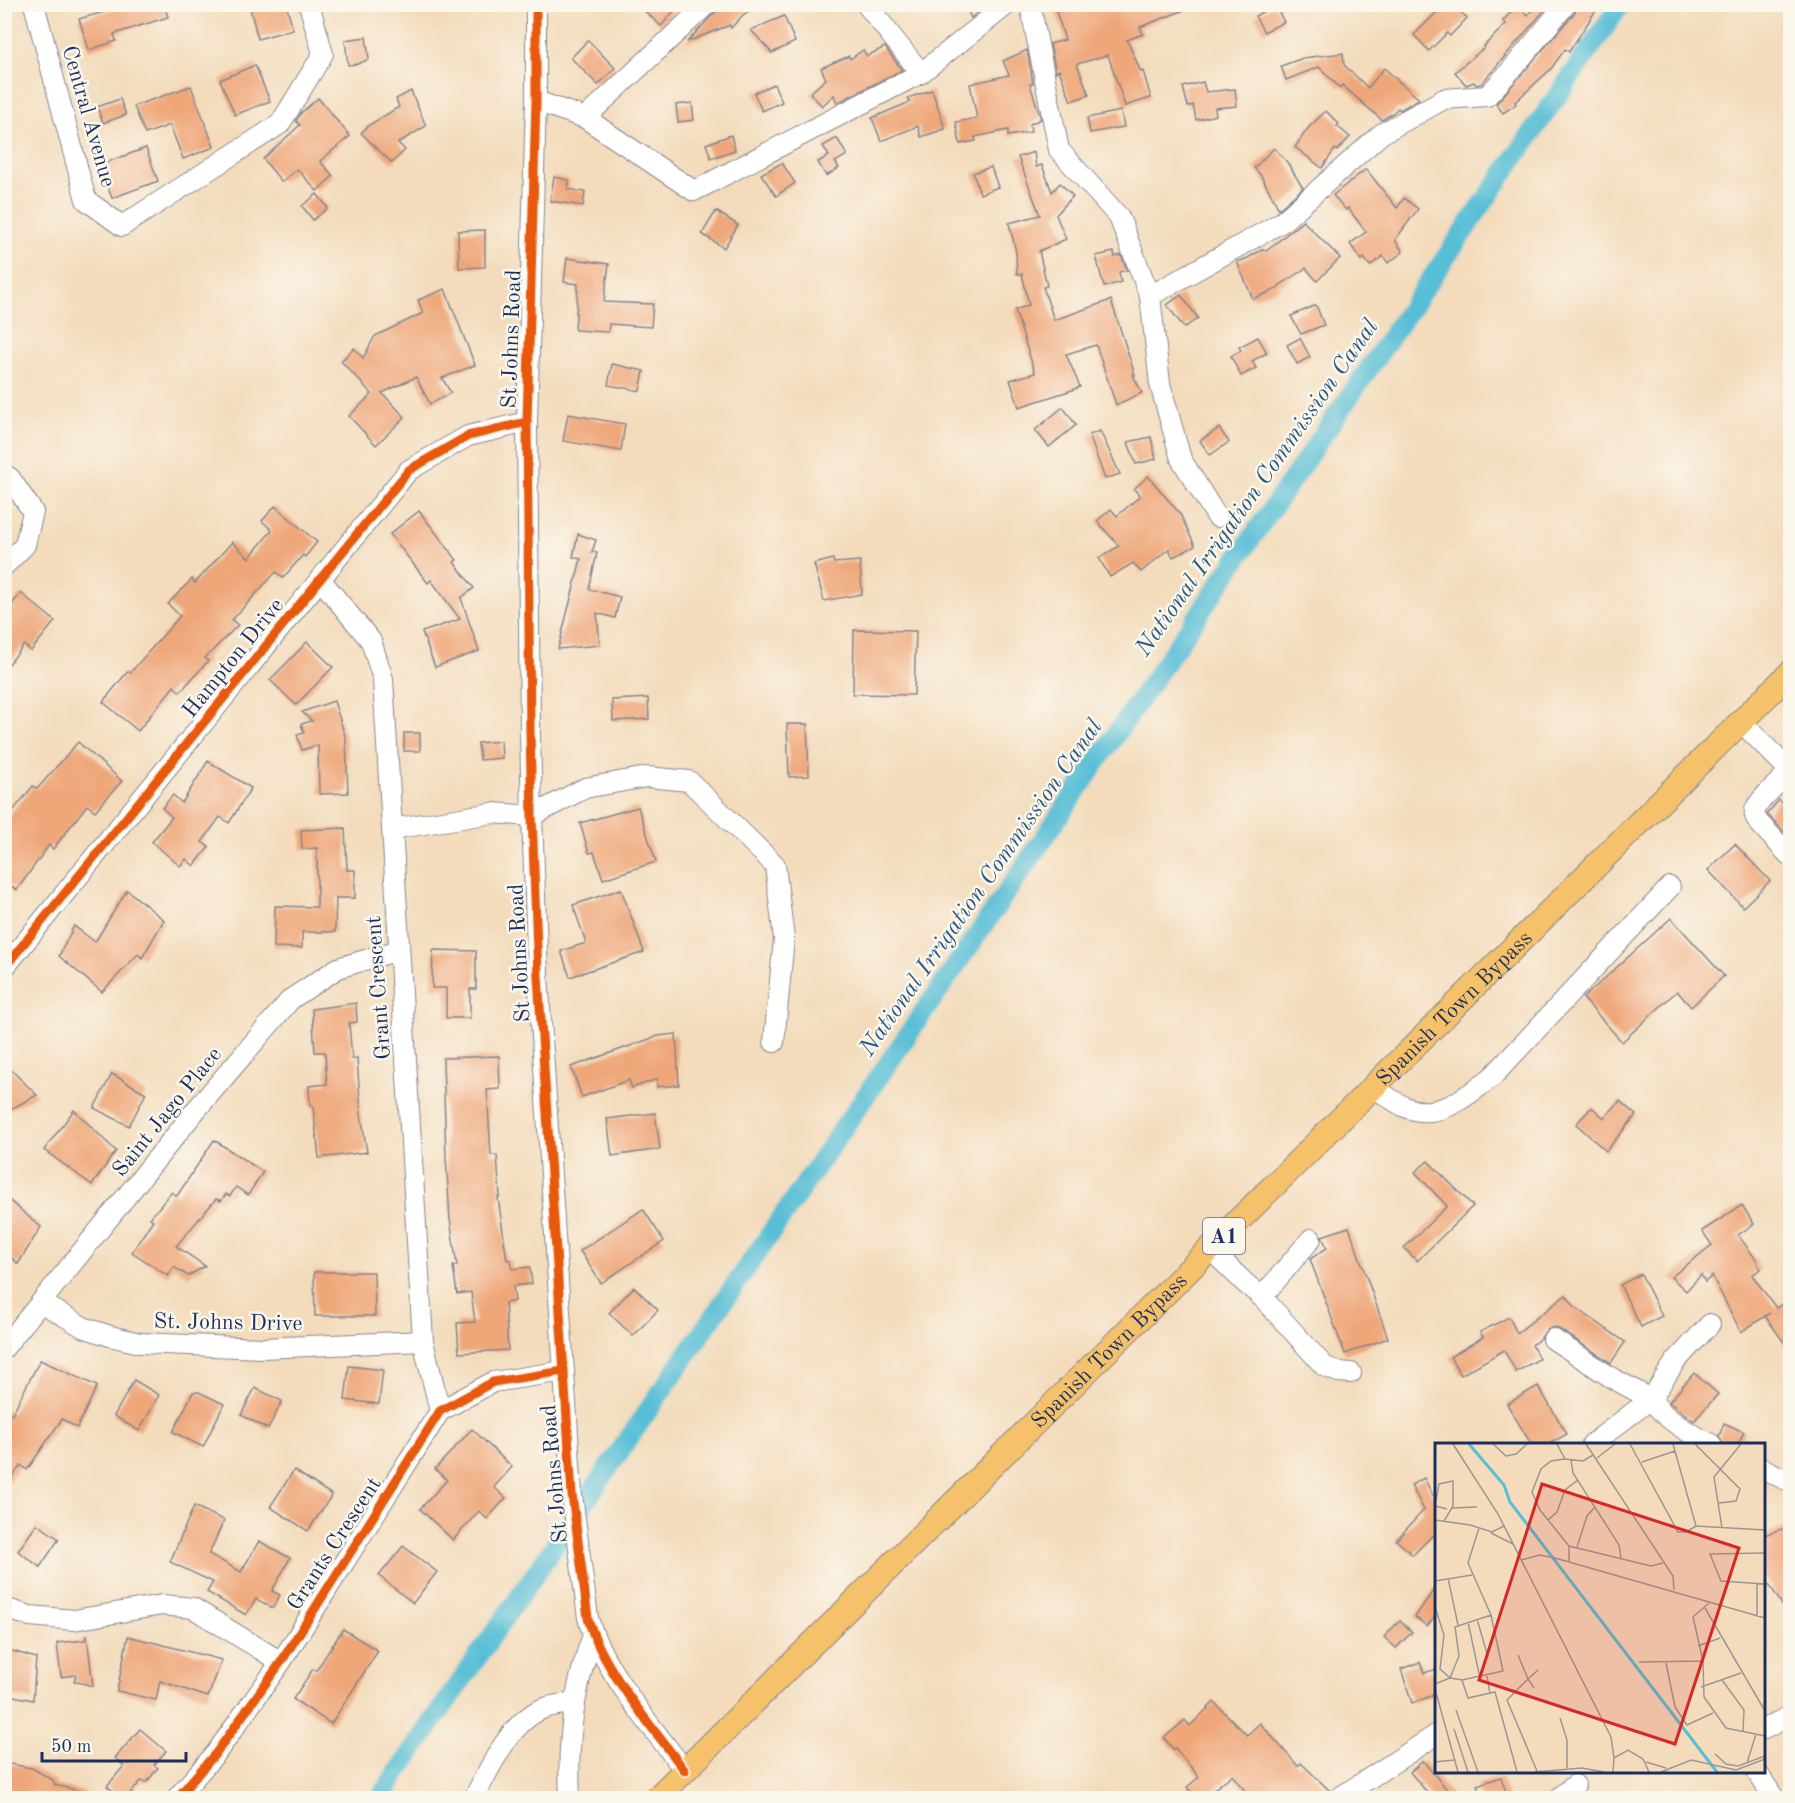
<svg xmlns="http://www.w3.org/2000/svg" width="1795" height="1803" font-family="'Old Standard TT',serif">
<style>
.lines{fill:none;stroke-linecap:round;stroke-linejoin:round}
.canal{stroke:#57bed5;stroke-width:20}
.building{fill:#efa77a}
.minor-casing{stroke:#87858c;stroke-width:22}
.major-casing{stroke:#87858c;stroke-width:26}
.minor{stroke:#fff;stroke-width:20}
.major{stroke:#f5c16b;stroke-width:24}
.cycleway-casing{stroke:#fbf7ec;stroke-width:13}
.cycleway{stroke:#e8590c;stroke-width:9}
.labels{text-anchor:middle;stroke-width:5;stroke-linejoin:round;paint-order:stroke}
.shield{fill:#fbf7ec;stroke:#5e6b89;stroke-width:1.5}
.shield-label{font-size:21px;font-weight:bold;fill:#1b2f5e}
.street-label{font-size:22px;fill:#1b2f5e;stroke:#fbf7ec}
.water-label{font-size:24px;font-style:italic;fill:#2d5a82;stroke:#fbf7ec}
.inset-river{fill:none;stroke:#57bed5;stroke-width:3}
.inset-road{fill:none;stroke:#9d9696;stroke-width:1.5}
.view{fill:#d62828;fill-opacity:0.15;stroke:#d62828;stroke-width:3}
.inset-edge{fill:none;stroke:#1b2f5e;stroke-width:3}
</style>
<rect width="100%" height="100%" fill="#fbf7ec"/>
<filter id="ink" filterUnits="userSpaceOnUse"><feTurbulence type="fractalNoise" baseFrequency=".0167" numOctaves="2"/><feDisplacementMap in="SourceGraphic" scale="12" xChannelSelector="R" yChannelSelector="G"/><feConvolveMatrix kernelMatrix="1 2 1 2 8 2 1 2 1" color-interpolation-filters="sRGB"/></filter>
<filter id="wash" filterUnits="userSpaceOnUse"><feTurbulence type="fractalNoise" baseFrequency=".008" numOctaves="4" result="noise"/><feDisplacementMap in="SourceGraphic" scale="24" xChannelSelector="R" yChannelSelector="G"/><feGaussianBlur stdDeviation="1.35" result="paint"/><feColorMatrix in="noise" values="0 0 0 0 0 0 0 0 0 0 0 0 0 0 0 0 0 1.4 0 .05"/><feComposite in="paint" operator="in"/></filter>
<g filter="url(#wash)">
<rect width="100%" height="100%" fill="#f3dbbb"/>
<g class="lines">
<path class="canal" d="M380 1798 1621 4"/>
</g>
<g id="blocks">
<g class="building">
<path d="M132 4H164L168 17 114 34 116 41 89 50 79 19Z"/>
<path d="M249 4H286L293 29 258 39Z"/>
<path d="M637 4H680L661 26Z"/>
<path d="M723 4H759L742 16 731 28 730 25 687 42Z"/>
<path d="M965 4H988L971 18Z"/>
<path d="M1054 4H1074L1076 11 1099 4H1194L1195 6 1140 27 1143 34 1127 40 1141 72 1143 71 1151 98 1125 106 1108 55 1077 64 1089 95 1071 101 1059 70 1056 72 1050 44 1065 40Z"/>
<path d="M1445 4H1452L1467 18 1450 36 1447 33 1429 51 1414 35Z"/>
<path d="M1536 4H1550L1481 84 1476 85 1474 82 1466 85 1455 72 1485 47 1484 46 1506 24 1503 21 1516 6 1528 15Z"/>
<path d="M1578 4H1600L1569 52 1565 49 1551 69 1515 102 1516 104 1503 113 1496 104 1575 12Z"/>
<path d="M1275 5 1284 22 1264 32 1255 16Z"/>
<path d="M784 16 795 42 772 53 751 30Z"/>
<path d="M366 37 369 59 358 64 348 65 345 40Z"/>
<path d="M588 40 615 68 598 85 571 58Z"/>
<path d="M885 47 902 70 837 103 834 95 822 106 810 93 826 79 821 68 849 56 850 59 863 50 867 56Z"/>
<path d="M1027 50 1033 83 1030 84 1041 119 1030 124 1031 132 1008 136V130L975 137 976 141 960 144 956 122 977 118 970 84 1009 75 1003 61Z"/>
<path d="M1343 53 1344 65 1368 88 1384 68 1419 99 1400 110 1398 108 1393 113 1382 120 1342 85 1340 88 1319 67 1286 80 1281 66 1303 58Z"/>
<path d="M255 65 270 101 235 115 220 80Z"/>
<path d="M1203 82 1206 92 1235 89 1237 106 1215 108 1216 115 1196 120 1193 105 1188 107 1183 87Z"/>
<path d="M774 84 782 102 762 111 754 93Z"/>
<path d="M191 86 214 147 183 159 170 125 145 134 134 106Z"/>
<path d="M932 90 945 129 921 137 918 126 881 141 872 118 910 102 908 98Z"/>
<path d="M411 91 426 126 398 143 405 150 392 163 361 133 369 125 399 107 396 99Z"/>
<path d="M318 98 350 136 320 161 333 176 317 191 297 169 282 182 263 159 300 125 296 121 301 113Z"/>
<path d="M120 99 126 115 103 123 97 107Z"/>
<path d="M692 103 694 120 678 122 676 105Z"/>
<path d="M1121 111 1124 127 1090 133 1087 118Z"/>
<path d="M1326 111 1339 124 1337 126 1350 137 1337 151 1335 149 1322 168 1295 147 1309 127Z"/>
<path d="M731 135 735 150 711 158 706 144Z"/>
<path d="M837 138 847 155 835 162 839 168 826 176 818 162 829 156 823 146Z"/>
<path d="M146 148 158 181 112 198 99 165Z"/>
<path d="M1274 148 1287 162 1303 188 1279 209 1261 176 1254 168Z"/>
<path d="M1034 152 1036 167 1042 165 1052 192 1060 183 1073 196 1056 215 1066 239 1039 251 1047 286 1043 287 1054 320 1111 300 1135 375H1133L1142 393 1116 405 1096 345 1066 354 1080 387 1072 390 1019 407 1010 380 1035 373 1015 310 1029 305 1022 274H1017L1016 252 1009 223 1040 215 1018 157Z"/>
<path d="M782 163 795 183 776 196 761 174Z"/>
<path d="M991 167 998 187 980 194 973 173Z"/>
<path d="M1366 169 1397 208 1404 198 1418 209 1395 240 1403 252 1388 263 1383 256 1370 266 1364 258 1361 260 1350 244 1366 232 1348 208 1346 210 1333 195Z"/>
<path d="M554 177 569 180 568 189 585 192 583 206 550 201Z"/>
<path d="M317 194 328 208 313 220 302 206Z"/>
<path d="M716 211 738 225 724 248 702 234Z"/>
<path d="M1303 221 1340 258 1317 281 1306 268 1279 286V288L1253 299 1237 262 1248 258 1263 249 1266 251Z"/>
<path d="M485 230V267L459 268 458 231Z"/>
<path d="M1114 252 1115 257 1121 255 1127 270 1119 272 1121 282 1104 287 1096 256Z"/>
<path d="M567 258 609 264 604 302 653 304 651 327 609 324 608 332 575 330 578 284 564 282Z"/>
<path d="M445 289 475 365 442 378 451 393 430 404 416 377 382 393 405 417 376 445 349 416 372 394 341 361 354 348 363 358 375 336 423 313 418 300Z"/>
<path d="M1181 295 1198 318 1184 328 1167 305Z"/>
<path d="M1316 305 1324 325 1301 334 1291 316Z"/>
<path d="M1258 337 1267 353 1252 361 1256 368 1241 376 1231 356 1241 351 1239 347Z"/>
<path d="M1300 338 1310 357 1297 364 1287 345Z"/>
<path d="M612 364 644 371 640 391 608 385Z"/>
<path d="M1063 407 1076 425 1049 447 1035 430Z"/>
<path d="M568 414 625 424 621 451 563 441Z"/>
<path d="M1219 428 1229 442 1210 455 1200 441Z"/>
<path d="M1100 431 1120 474 1105 479 1089 435Z"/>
<path d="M1151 437 1156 459 1136 464 1128 442Z"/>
<path d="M1148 476 1180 514 1195 546 1173 557 1169 549 1141 572 1133 563 1110 577 1099 558 1119 546 1097 521 1111 509 1117 516 1140 496 1134 489Z"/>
<path d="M275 506 317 542 305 557 303 555 283 578 276 572 232 620 238 625 205 658 208 661 180 692 174 686 138 731 103 702 128 671 130 673 180 616 168 604 192 579 195 583 232 542 249 558 272 530 262 521Z"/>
<path d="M419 511 457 560 454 562 474 588 461 598 479 651 435 667 422 632 460 619 431 580 428 583 390 534Z"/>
<path d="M578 534 596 540 592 552 597 553 589 589 620 597 615 618 597 613 600 645 558 649 581 559 573 557Z"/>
<path d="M833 559 834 563 860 561 862 594 824 601 814 564Z"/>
<path d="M21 593 55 621 31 651 24 645 4 670V614Z"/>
<path d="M854 630 916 631 914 695 853 694Z"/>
<path d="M307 642 333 667 296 705 270 680Z"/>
<path d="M648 698 649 719 613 721 612 700Z"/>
<path d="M334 701 346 739 348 793 319 794 318 745 302 750 297 735 304 733 301 724 312 721 302 712Z"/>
<path d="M787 724H807L809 776 789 777Z"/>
<rect x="404" y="733" width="16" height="18"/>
<path d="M501 741 502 758 480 760 478 743Z"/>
<path d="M78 742 122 781 95 811 87 805 53 849 49 845 17 890 4 882V822L33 786 37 789Z"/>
<path d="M208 761 251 788 229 823 220 817 202 842 209 847 194 866 186 859 180 866 152 842 172 817 162 808 173 795 182 803Z"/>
<path d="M1779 800 1791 810V839L1767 814Z"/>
<path d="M638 807 656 862 603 879 594 852 589 853 580 823Z"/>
<path d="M345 828 347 870H355V898H336L335 932H302V948L274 947 275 906 317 907V848L302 849 301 830Z"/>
<path d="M1735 844 1770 881 1743 907 1708 870Z"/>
<path d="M621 889 644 952 570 977 561 951 586 943 573 905Z"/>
<path d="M127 890 164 920 142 958 138 954 102 992 59 956 74 926 95 942Z"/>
<path d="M1671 918 1724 976 1691 1007 1677 991 1622 1042 1583 998Z"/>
<path d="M433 950 476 951V989H470V1018H446V988H432Z"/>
<path d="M356 1003 357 1022 349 1023 352 1059 357 1058 361 1114 367 1152 319 1158 313 1106H310L309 1086 327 1084 325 1052H315L312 1009Z"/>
<path d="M676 1034 679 1085 657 1087V1079L632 1088 629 1080 582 1097 571 1067 658 1036Z"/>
<path d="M499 1056 500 1089 487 1090 491 1155H497L500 1197H498L507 1260H511L512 1269 530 1267 532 1284 513 1286 515 1301 505 1303 508 1350 459 1353 457 1323 475 1322 471 1292 457 1294 453 1266H457L450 1219 446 1158 443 1058Z"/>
<path d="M4 1063 37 1095 4 1113Z"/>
<path d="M112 1074 146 1093 129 1126 94 1108Z"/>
<path d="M1620 1101 1636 1115 1606 1151 1576 1124 1592 1107 1604 1118Z"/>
<path d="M74 1110 116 1151 92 1185 44 1150Z"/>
<path d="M655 1113 660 1149 612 1156 607 1119Z"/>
<path d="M214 1140 263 1172 248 1195 236 1187 230 1196 226 1194 221 1201 216 1199 176 1246 205 1266 188 1276 174 1267 168 1276 132 1252 153 1220 150 1218 172 1192 177 1196Z"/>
<path d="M1428 1161 1473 1206 1417 1261 1404 1248 1447 1206 1415 1172Z"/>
<path d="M4 1196 41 1227 18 1264 4 1250Z"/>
<path d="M1742 1205 1754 1224 1738 1235 1758 1262 1757 1264 1761 1269 1752 1275 1776 1308 1791 1298V1352L1765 1316 1770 1313 1741 1332 1712 1276 1705 1282 1701 1275 1686 1291 1671 1277 1712 1245 1702 1231Z"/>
<path d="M643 1209 664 1241 601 1283 580 1251Z"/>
<path d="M1349 1227 1388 1338 1345 1354 1310 1259 1327 1248 1322 1236Z"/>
<path d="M314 1272H374L375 1316H315Z"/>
<path d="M1641 1274 1662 1316 1641 1327 1620 1285Z"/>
<path d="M634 1287 658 1310 633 1336 609 1313Z"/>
<path d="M1566 1295 1575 1307 1625 1342 1611 1363 1556 1327 1547 1329 1541 1338 1532 1345 1539 1359 1516 1372 1504 1350 1461 1375 1450 1357 1483 1337 1480 1332 1509 1317 1517 1333Z"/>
<path d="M40 1360 97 1386 77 1428 62 1419 27 1470 21 1465 4 1488V1409L12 1414Z"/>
<path d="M349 1366 383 1370 379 1404 345 1400Z"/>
<path d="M1694 1373 1718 1394 1694 1421 1669 1402Z"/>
<path d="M134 1380 159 1395 139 1431 114 1416Z"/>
<path d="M1538 1386 1567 1434 1549 1444H1531L1507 1404Z"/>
<path d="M255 1388 282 1401 268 1429 241 1415Z"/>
<path d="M193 1392H199L224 1404 203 1447 173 1432Z"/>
<path d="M1724 1423 1744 1432 1738 1444H1723L1719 1436Z"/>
<path d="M472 1429 512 1467 494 1487 506 1498 487 1519 479 1511 453 1540 420 1509 447 1480 435 1469Z"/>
<path d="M294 1470 332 1495 308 1531 270 1507Z"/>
<path d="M1424 1478 1435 1499 1437 1497V1534L1432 1536 1413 1555 1396 1540 1424 1510 1411 1485Z"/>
<path d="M194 1506 224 1520 209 1554 241 1572 259 1541 290 1558 272 1591 280 1595 273 1608 256 1599 246 1615 207 1592 213 1582 170 1562Z"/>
<path d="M37 1524 59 1539 40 1567 18 1551Z"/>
<path d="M1791 1526V1619L1764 1576V1535Z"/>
<path d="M403 1546 437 1572 413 1603 379 1576Z"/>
<path d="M1437 1585V1614L1427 1626 1415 1617Z"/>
<path d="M1400 1620 1412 1632 1396 1648 1384 1637Z"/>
<path d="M343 1629 378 1651 331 1724 293 1699 313 1669 316 1671Z"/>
<path d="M86 1636H87L93 1686 74 1681 76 1675 61 1677 57 1643 85 1640Z"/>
<path d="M128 1636 222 1660 208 1697 160 1681 156 1700 117 1691Z"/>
<path d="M9 1650 36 1658 33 1700 4 1694V1670Z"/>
<path d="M1420 1662 1424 1673 1437 1669V1694L1412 1703 1401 1669Z"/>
<path d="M1214 1702 1247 1735 1260 1723 1298 1766 1301 1763 1330 1791 1327 1798H1251L1232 1775 1203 1798H1196L1187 1787 1199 1777 1175 1748 1173 1749 1164 1738 1185 1720 1190 1726Z"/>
<path d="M140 1729 166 1751 154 1765 158 1768 147 1782 141 1781 126 1798H122L107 1786 124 1766 115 1758Z"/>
<path d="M1423 1761 1454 1798H1432L1410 1772Z"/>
<path d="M4 1763 32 1768 53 1780 55 1785 85 1792V1798H4Z"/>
<path d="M1501 1777 1508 1798H1482L1477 1785Z"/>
</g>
</g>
</g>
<g filter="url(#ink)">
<use href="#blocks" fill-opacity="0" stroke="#87858c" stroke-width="1.5"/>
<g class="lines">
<defs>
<g id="minor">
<path d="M34 4 86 200 122 226 280 124 323 54 309 4"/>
<path d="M536 4V101L527 422 530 732 532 816 538 976 572 1495 588 1618C601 1668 654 1729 685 1771"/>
<path d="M866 4 921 73"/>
<path d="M1030 4 1059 150 1119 217 1150 296 1160 384 1181 459 1217 517"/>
<path d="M536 101 585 118 694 191 921 73 1008 4"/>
<path d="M585 118 707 4"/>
<path d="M1150 296 1282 222 1381 134 1444 99 1487 96 1512 69 1566 4"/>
<path d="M4 474 10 478 33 512 25 545 4 566"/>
<path d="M320 579 371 641 383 679 423 1341 440 1411"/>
<path d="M1741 722 1790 771C1782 780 1758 800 1755 810 1754 816 1756 819 1759 823L1790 856"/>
<path d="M392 829 493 813 532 816 585 788 647 777 689 781 775 865 784 939 774 1042"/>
<path d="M4 968 409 470 468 436 527 422"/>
<path d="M1373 1087C1383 1093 1394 1102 1405 1107 1439 1122 1468 1095 1493 1076L1670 887"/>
<path d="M1210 1249 1245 1283 1262 1297 1324 1366 1338 1372 1351 1373"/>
<path d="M1262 1297 1311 1239"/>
<path d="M42 1303 83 1327 110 1336 140 1343 262 1348 423 1341"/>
<path d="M1553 1339 1612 1378 1651 1399 1675 1362 1710 1324"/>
<path d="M4 1348 196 1110 291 999 338 968 399 950"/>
<path d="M1592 1444 1651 1399C1665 1420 1689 1433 1711 1444"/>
<path d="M1764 1469 1790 1482"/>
<path d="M4 1608 30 1616 74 1620 162 1605 193 1608 281 1662"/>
<path d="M1764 1729 1790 1716"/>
<path d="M1757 1772 1774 1798"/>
<path d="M177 1798 216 1753 281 1662 440 1411 493 1382 564 1371"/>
<path d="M474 1798C489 1769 510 1722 542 1709 552 1705 565 1704 575 1702"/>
<path d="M570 1798C567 1744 574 1687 593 1635"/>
<path d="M1339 1798 1436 1735"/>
<path d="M1559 1798 1575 1785"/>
</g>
<g id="major">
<path id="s1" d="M657 1798 1790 673"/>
</g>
</defs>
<use href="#minor" class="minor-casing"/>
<use href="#major" class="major-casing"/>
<use href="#minor" class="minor"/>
<use href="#major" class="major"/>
<defs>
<g id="cycleway">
<path d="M536 4V101L527 422 530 732 532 816 538 976 572 1495 588 1618C601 1668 654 1729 685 1771"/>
<path d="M4 968 409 470 468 436 527 422"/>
<path d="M177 1798 216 1753 281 1662 440 1411 493 1382 564 1371"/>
</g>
</defs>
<use href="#cycleway" class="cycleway-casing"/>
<use href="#cycleway" class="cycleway"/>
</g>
</g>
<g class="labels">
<rect class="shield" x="1203" y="1218" width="42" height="36" rx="4.5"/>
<g class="shield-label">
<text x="1224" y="1243">A1</text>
</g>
<g class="street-label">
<text transform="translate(90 116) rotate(74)" y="8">Central Avenue</text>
<text transform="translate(510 339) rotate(-88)" y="8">St Johns Road</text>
<text transform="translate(232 657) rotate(-51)" y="8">Hampton Drive</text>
<text transform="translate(518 953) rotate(-93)" y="8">St Johns Road</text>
<text transform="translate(377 988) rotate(-94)" y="8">Grant Crescent</text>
<text dy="8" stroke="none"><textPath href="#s1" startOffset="1122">Spanish Town Bypass</textPath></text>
<text transform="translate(166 1111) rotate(-51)" y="8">Saint Jago Place</text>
<text transform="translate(228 1321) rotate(1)" y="8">St. Johns Drive</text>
<text dy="8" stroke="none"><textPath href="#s1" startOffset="636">Spanish Town Bypass</textPath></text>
<text transform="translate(553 1474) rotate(-95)" y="8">St Johns Road</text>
<text transform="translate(333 1543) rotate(-57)" y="8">Grants Crescent</text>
</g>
<g class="water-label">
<text transform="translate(1256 487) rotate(-55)" y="8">National Irrigation Commission Canal</text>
<text transform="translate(980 887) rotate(-55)" y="8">National Irrigation Commission Canal</text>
</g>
</g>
<g transform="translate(1435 1443)">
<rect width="330" height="330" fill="#f3dbbb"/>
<path class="inset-river" d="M34 1 69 42 75 59 282 329"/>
<path class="inset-road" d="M18 1 63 71 176 294 179 315M58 1 71 13 81 11 92 1M122 1 130 16 148 18 158 12M151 1 238 133 239 147M195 1 243 89H251L261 83M238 1 261 83 330 87M260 1 305 46 301 58 284 60M162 15 180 1M130 16 116 18 106 26 97 49 105 67 134 103V118M136 17 138 30 184 102 186 115M207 19 240 8M17 65 42 64M0 77 35 82 57 89 69 83M113 77 122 69 130 47 143 37M9 78 18 63V38L4 41 0 63 12 66M287 85 279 34 306 1M56 90 78 101M134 103 216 123 228 120M142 104 152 73 160 64M330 110 275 111 286 138 330 141M86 117 105 112 120 115 330 175M13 135 23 182M0 138 37 132M274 160 258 174 268 218 269 254 291 285 330 293M0 164 9 192 5 226 15 235 27 237 33 255 60 249 82 329M270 165 330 268M322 174V140M42 176 53 214M33 179 45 235M263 203 285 195M83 212 93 236 72 257 102 328M204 219 268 218M231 220 240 264 252 282 278 270M52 233 55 251M27 237 68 228 56 172 33 120 44 85M287 237 309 267 308 288M0 241 15 235 24 213 20 184 56 172M266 244 306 230M99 245 93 236 103 227M0 246 23 329M21 267 43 329M125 275 132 297V325M19 286 33 329M280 311 291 321 303 323 330 313M0 319 19 317M211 319 231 325M312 320 321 291M99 329 147 325 169 329M178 329 179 315 193 307 208 316 214 329M226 329 256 317 301 327 330 316"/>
<path class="view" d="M107 41 304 105 240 301 44 237Z"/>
<rect width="330" height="330" class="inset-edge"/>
</g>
<rect width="1795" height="1803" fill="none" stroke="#fbf7ec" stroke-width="24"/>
<path d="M42 1752v9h144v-9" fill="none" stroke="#1b2f5e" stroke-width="3"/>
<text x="51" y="1752" font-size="18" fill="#1b2f5e" stroke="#fbf7ec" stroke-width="4.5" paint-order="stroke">50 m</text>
</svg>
